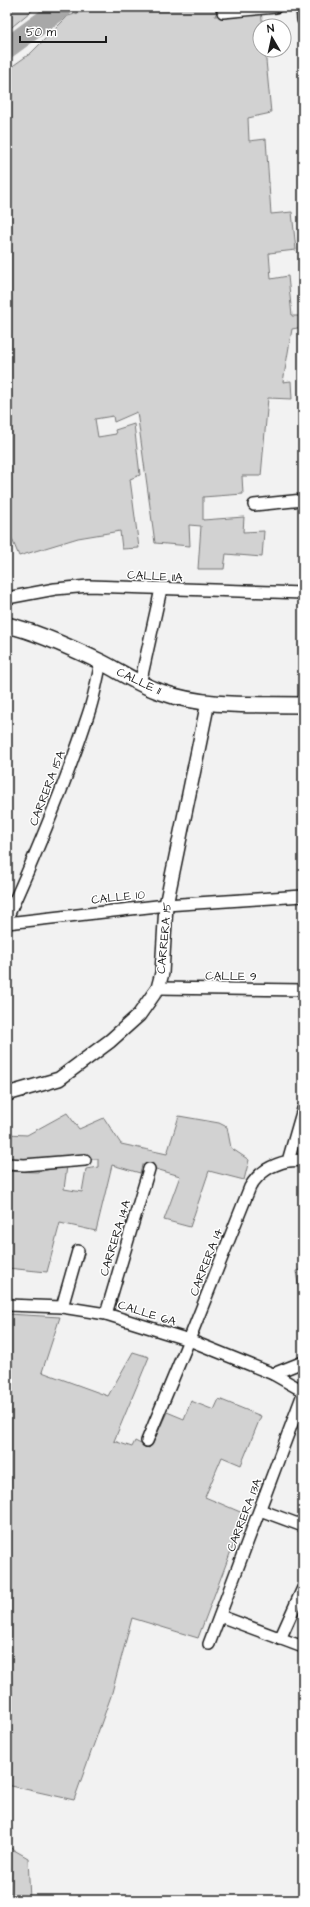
<svg xmlns="http://www.w3.org/2000/svg" width="310" height="1907" font-family="'Architects Daughter',sans-serif">
<style>
.green{fill:#d2d2d2;stroke:#777}
.lines{fill:none;stroke-linecap:round;stroke-linejoin:round}
.river{stroke:#a8a8a8;stroke-width:21}
.minor-casing{stroke:#1c1c1c;stroke-width:14}
.tertiary-casing{stroke:#1c1c1c;stroke-width:16}
.secondary-casing{stroke:#1c1c1c;stroke-width:18}
.minor{stroke:#fff;stroke-width:11}
.tertiary{stroke:#fff;stroke-width:13}
.secondary{stroke:#fff;stroke-width:15}
.labels{text-anchor:middle;stroke-width:3;stroke-linejoin:round;paint-order:stroke}
.street-label{font-size:12px;fill:#1c1c1c;stroke:#fff}
</style>
<rect width="100%" height="100%" fill="#f2f2f2"/>
<filter id="ink" filterUnits="userSpaceOnUse"><feTurbulence type="fractalNoise" baseFrequency=".025" numOctaves="2"/><feDisplacementMap in="SourceGraphic" scale="8" xChannelSelector="R" yChannelSelector="G"/><feConvolveMatrix kernelMatrix="1 2 1 2 8 2 1 2 1" color-interpolation-filters="sRGB"/></filter>
<g filter="url(#ink)">
<g class="green">
<path d="M7 7H36L7 31Z"/>
<path d="M99 7H219L215 16 261 12 263 26H260V50H265L271 113 248 118 249 141 266 139 271 214 292 212 296 250 269 253 271 279 288 276 292 316H303V327L292 329 283 382 291 381 292 399 268 398 261 476H242L243 494 203 497V520L244 517 243 532 264 531 262 557 226 554 224 569H198L201 526 189 525 190 546 155 543 137 412 114 422 113 416 95 419 98 437 116 434 115 430 134 424 140 475 130 479 139 548 122 549 120 531 78 538 19 556 7 527V73L14 65 31 53 68 16Z"/>
<path d="M67 1113 79 1129 104 1118 121 1144 167 1154 179 1116 219 1123 227 1127 231 1148 249 1160 244 1180 209 1171 190 1227 164 1220 180 1176 142 1165 140 1173 112 1165 96 1231 60 1223 47 1272 7 1268V1171L37 1172 67 1166 64 1189 82 1192 86 1169 98 1167V1159L7 1160V1134L27 1135Z"/>
<path d="M303 1269V1316L296 1271Z"/>
<path d="M7 1314 60 1317 42 1372 108 1396 133 1352 149 1357 114 1441 132 1447 135 1441 149 1448 152 1445 167 1412 184 1419 191 1401 214 1410 219 1399 261 1416 241 1465 222 1457 205 1497 245 1514 198 1638 132 1618 111 1696 74 1800 7 1785Z"/>
<path d="M7 1846 28 1858 30 1900H7Z"/>
</g>
<g class="lines">
<path class="river" d="M7 48 63 7"/>
<defs>
<g id="minor">
<path d="M302 7 303 20"/>
<path d="M223 12 276 7"/>
<path d="M254 505 303 500"/>
<path d="M7 598 55 589 89 586 303 593"/>
<path d="M140 684 161 589"/>
<path d="M7 918C37 852 65 785 88 715 94 698 97 680 101 662"/>
<path d="M7 923 166 905 303 896"/>
<path d="M158 988 303 990"/>
<path d="M288 1161 303 1160"/>
<path d="M7 1164 24 1165 85 1160"/>
<path d="M7 1305 62 1307 106 1314 189 1340 273 1374 303 1391"/>
<path d="M62 1307 78 1251"/>
<path d="M106 1314 149 1169"/>
<path d="M273 1374 303 1362"/>
<path d="M147 1441 189 1340 250 1187C259 1172 271 1165 288 1161L303 1109"/>
<path d="M260 1510 303 1526"/>
<path d="M220 1616 303 1647"/>
<path d="M280 1639 303 1588"/>
<path d="M209 1644 303 1394"/>
</g>
<path id="tertiary" d="M7 1094 59 1079 110 1041 139 1015 158 988 162 973 166 905 208 702"/>
<path id="secondary" d="M7 625C34 631 76 650 101 662 121 672 139 685 161 692 205 708 256 704 303 705"/>
</defs>
<use href="#minor" class="minor-casing"/>
<use href="#tertiary" class="tertiary-casing"/>
<use href="#secondary" class="secondary-casing"/>
<use href="#minor" class="minor"/>
<use href="#tertiary" class="tertiary"/>
<use href="#secondary" class="secondary"/>
</g>
</g>
<g class="labels">
<g class="street-label">
<text transform="translate(155 576) rotate(3)" y="4">CALLE 11A</text>
<text transform="translate(139 681) rotate(25)" y="4">CALLE 11</text>
<text transform="translate(47 788) rotate(-69)" y="4">CARRERA 15A</text>
<text transform="translate(118 897) rotate(-6)" y="4">CALLE 10</text>
<text transform="translate(164 938) rotate(-85)" y="4">CARRERA 15</text>
<text transform="translate(231 976) rotate(1)" y="4">CALLE 9</text>
<text transform="translate(115 1238) rotate(-73)" y="4">CARRERA 14A</text>
<text transform="translate(206 1262) rotate(-69)" y="4">CARRERA 14</text>
<text transform="translate(147 1313) rotate(17)" y="4">CALLE 6A</text>
<text transform="translate(244 1515) rotate(-69)" y="4">CARRERA 13A</text>
</g>
</g>
<rect width="310" height="1907" fill="none" stroke="#fff" stroke-width="24"/>
<rect x="12" y="12" width="286" height="1883" fill="none" stroke="#1c1c1c" stroke-width="1.5" filter="url(#ink)"/>
<g transform="translate(272 38) rotate(351)"><circle r="19" fill="#ffffff" stroke="#a4a4a4"/>
<path d="M0-3L7 15L0 10L-7 15Z" fill="#1c1c1c"/>
<text y="-6" font-size="11" font-weight="bold" text-anchor="middle" fill="#1c1c1c">N</text>
</g>
<path d="M20 36v6h86v-6" fill="none" stroke="#1c1c1c" stroke-width="2"/>
<text x="26" y="36" font-size="12" fill="#1c1c1c" stroke="#ffffff" stroke-width="3" paint-order="stroke">50 m</text>
</svg>
